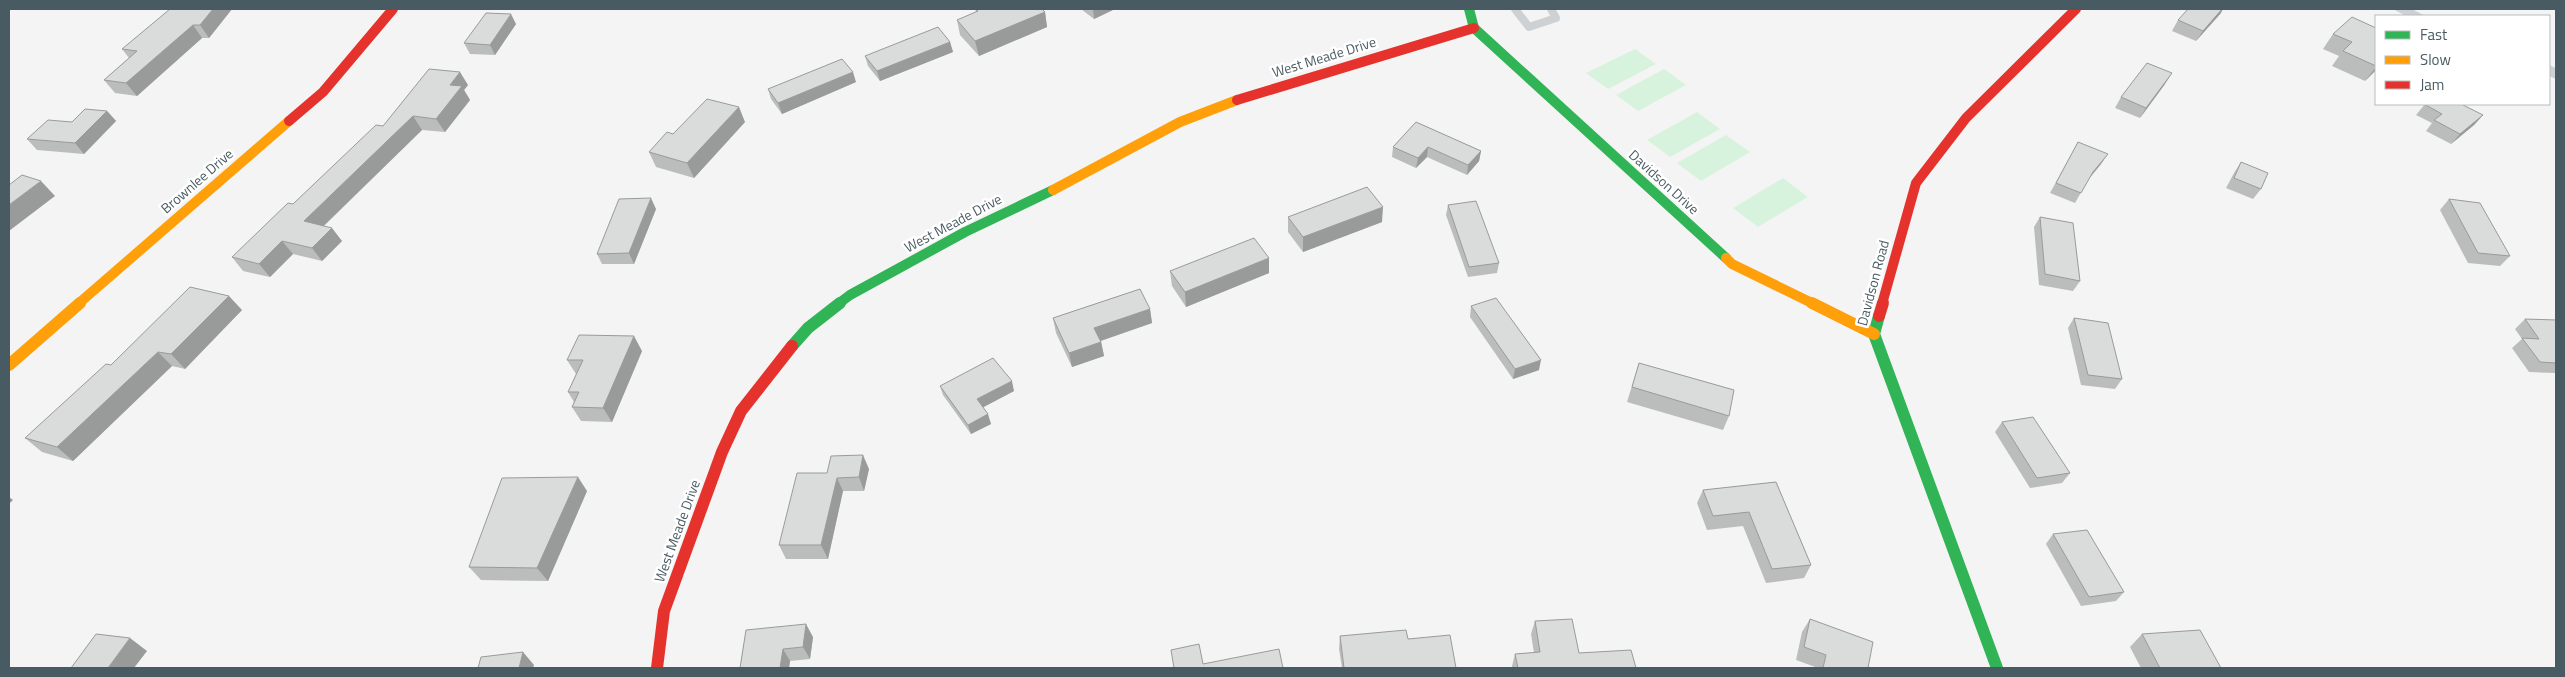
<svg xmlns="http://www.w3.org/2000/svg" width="2565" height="677" font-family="'Titillium Web',sans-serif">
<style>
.green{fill:#d7f3dd}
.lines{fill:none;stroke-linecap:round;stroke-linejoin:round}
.lane{stroke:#cdd1d3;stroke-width:8}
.street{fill:#cdd1d3;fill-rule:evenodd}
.fast-far1{stroke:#30b455;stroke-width:10}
.fast{stroke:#30b455;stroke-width:12}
.slow-far1{stroke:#ff9f0a;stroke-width:10}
.slow{stroke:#ff9f0a;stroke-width:12}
.jam-far1{stroke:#e5322d;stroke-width:10}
.jam{stroke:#e5322d;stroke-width:12}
.wall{fill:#bbbdbd}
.shaded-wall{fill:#999a9a}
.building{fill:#dadcdc;stroke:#999a9a}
.labels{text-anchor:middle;stroke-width:5;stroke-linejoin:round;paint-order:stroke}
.street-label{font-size:14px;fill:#495b62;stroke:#fff}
</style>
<rect width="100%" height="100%" fill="#f4f4f4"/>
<g class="green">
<path d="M1635 49 1656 64 1608 89 1586 73Z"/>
<path d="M1664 69 1686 85 1638 111 1616 95Z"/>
<path d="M1697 112 1720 129 1670 157 1647 140Z"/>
<path d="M1726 135 1750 152 1701 181 1677 163Z"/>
<path d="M1783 178 1808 197 1758 227 1733 208Z"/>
</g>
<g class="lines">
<path class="lane" d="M1515 9 1529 27 1556 18 1551 9"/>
<g class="street">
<path d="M2393 9H2412L2425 16H2406Z"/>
<path d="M2549 65 2556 68V79L2549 76Z"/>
</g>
<g class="fast-far1">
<path d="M1469 9 1474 28 1726 258"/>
<path d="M838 304 850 295 965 232 1053 190"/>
</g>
<g class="fast">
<path d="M1879 316 1874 334 1997 668"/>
<path d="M792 346 808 328 840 303"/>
</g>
<g class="slow-far1">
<path d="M1053 190 1180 122 1237 100"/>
<path d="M1726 258 1732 264 1814 304"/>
<path d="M78 304 289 121"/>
</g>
<g class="slow">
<path d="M1812 303 1874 334"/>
<path d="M9 365 80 303"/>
</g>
<g class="jam-far1">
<path d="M1237 100 1474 28"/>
<path d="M289 121 323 92 393 9"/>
<path d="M1882 304 1916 183 1966 118 2076 9"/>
</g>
<g class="jam">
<path d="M1879 316 1883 303"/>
<path d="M657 668 664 611 722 452 741 411 792 346"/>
</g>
</g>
<g class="wall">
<path d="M232 9 209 38H202L137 96 115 93 104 80 129 58 122 49Z"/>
<path d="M975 9 1045 12 1047 27 979 56 960 35 957 20 976 12Z"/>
<path d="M1081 9H1115L1094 19Z"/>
<path d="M2221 13 2196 41 2172 31 2178 20Z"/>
<path d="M516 24 495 55 470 54 464 43Z"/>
<path d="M2376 28V70L2365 81 2332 66 2339 56 2323 49 2333 34Z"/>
<path d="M950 42 953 52 880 81 868 66 865 56Z"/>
<path d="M856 82 782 114 771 99 768 89Z"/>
<path d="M2165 84 2140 118 2115 108 2121 97Z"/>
<path d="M468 85 464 90 470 100 445 132 422 130 324 226 342 241 322 261 293 254 270 277 243 271 232 257 383 126Z"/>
<path d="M2425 104 2483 115 2474 125 2451 144 2426 131 2432 123 2416 115Z"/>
<path d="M107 111 116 121 84 154 37 150 27 139 72 122Z"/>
<path d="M745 122 694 178 656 167 649 152 673 134Z"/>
<path d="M1416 122 1481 151 1479 161 1467 175 1427 157 1416 168 1392 157 1393 147Z"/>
<path d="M2078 142 2101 164 2088 180 2075 203 2050 193Z"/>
<path d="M2241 162 2261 189 2253 199 2226 188 2234 173Z"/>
<path d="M2449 199 2510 256 2500 266 2468 263 2440 210Z"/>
<path d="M1448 205 1499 263 1497 273 1468 277 1446 215Z"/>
<path d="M656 209 634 264H602L597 254Z"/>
<path d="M1288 217 1382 222 1303 252 1288 232Z"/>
<path d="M2040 217 2080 281 2073 291 2039 285 2034 227Z"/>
<path d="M1170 271 1269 273 1186 307 1172 286Z"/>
<path d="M1471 306 1539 370 1513 379 1470 317Z"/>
<path d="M1150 309 1152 323 1101 341 1104 356 1072 367 1056 333 1053 318Z"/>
<path d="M242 310 185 369 172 366 73 461 42 452 25 438 111 365Z"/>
<path d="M2074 318 2122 379 2115 389 2081 385 2068 328Z"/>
<path d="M2525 319 2556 320V373L2529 372 2512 348 2522 339 2515 329Z"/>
<path d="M642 351 612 422 581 421 572 407 574 402 568 392 576 374 567 360Z"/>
<path d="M1639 363 1729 416 1723 430 1627 402Z"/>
<path d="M940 386 1014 391 983 407 991 424 971 434 943 395Z"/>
<path d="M2002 422 2070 473 2062 483 2030 488 1995 432Z"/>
<path d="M869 469 864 491H843L828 559H786L779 545 827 473Z"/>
<path d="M1776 482 1811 565 1804 578 1766 583 1743 526 1707 530 1697 503 1703 490Z"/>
<path d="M587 491 548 581 481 580 469 567Z"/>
<path d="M2053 534 2124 592 2116 601 2081 606 2046 544Z"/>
<path d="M1810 619 1868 668H1818L1796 660 1802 632Z"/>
<path d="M1535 621 1579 653 1636 668H1512V666L1515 654 1534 653 1531 634Z"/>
<path d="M746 630 813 637 810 659 790 661 789 668H740Z"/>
<path d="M2142 634 2221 668H2141L2130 647Z"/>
<path d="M1340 636 1408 639 1456 668H1342L1339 649Z"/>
</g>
<g class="shaded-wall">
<path d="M213 9H232L209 38 200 25Z"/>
<path d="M1093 9H1115L1094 19Z"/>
<path d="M2222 9H2223L2221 13 2196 41 2203 31Z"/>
<path d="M1045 12 1047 27 979 56 975 41Z"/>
<path d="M511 14 516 24 495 55 490 45Z"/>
<path d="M193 25 202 38 137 96 126 83Z"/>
<path d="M950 42 953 52 880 81 877 71Z"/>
<path d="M2376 67V70L2365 81Z"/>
<path d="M460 72 468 85 464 90 470 100 445 132 436 119 450 85Z"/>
<path d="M853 72 856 82 782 114 778 103Z"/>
<path d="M2172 73 2165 84 2140 118 2146 108Z"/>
<path d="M739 107 745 122 694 178 687 163Z"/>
<path d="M107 111 116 121 84 154 75 143Z"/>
<path d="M2483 115 2474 125 2451 144 2460 134Z"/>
<path d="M413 116 422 130 314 235 304 221Z"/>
<path d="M1428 147 1427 157 1416 168 1418 158Z"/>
<path d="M1481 151 1479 161 1467 175 1468 165Z"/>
<path d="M2108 154 2101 164 2086 182 2093 172Z"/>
<path d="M41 181 55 196 9 231V205Z"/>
<path d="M651 198 656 209 634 264 629 253Z"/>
<path d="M1383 207 1382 222 1303 252V237Z"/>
<path d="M332 228 342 241 322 261 312 248Z"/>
<path d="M282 241 293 254 270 277 259 264Z"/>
<path d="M1269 258V273L1186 307 1185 292Z"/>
<path d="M229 296 242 310 185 369 171 354Z"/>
<path d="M1150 309 1152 323 1097 342 1094 328Z"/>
<path d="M634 336 642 351 612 422 603 408Z"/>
<path d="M1101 342 1104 356 1072 367 1069 353Z"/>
<path d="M158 352 172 366 73 461 57 447Z"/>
<path d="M1541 360 1539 370 1513 379 1515 369Z"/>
<path d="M1012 381 1014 391 980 409 977 399Z"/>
<path d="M988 414 991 424 971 434 968 425Z"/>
<path d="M863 455 869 469 864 491 859 477Z"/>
<path d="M578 477 587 491 548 581 537 568Z"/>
<path d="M837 478 843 491 828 559 821 545Z"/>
<path d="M9 497 13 500 9 504Z"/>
<path d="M806 624 813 637 810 659 803 647Z"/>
<path d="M130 638 147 651 134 668H108Z"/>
<path d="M783 649 790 661 789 668H780Z"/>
<path d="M523 652 534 665 533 668H519Z"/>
</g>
<g class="building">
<path d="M170 9H213L200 25H193L126 83 104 80 137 51 122 49Z"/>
<path d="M975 9H1042L1045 12 975 41 957 20 978 11Z"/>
<path d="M2188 9H2222L2203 31 2178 20Z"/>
<path d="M486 13 511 14 490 45 464 43Z"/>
<path d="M2352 17 2376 28V66L2343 51 2352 42 2333 34Z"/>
<path d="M938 27 950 42 877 71 865 56Z"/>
<path d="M842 59 853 72 778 103 768 89Z"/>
<path d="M2147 63 2172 73 2146 108 2121 97Z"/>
<path d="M429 69 460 72 450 85 462 86 436 119 413 116 304 221 332 228 312 248 282 241 259 264 232 257 288 203 293 204 376 125 383 126Z"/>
<path d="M707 99 739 107 687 163 649 152 667 132 673 134Z"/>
<path d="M2424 104H2461L2483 115 2460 134 2434 120 2442 114Z"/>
<path d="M85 109 107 111 75 143 27 139 48 120 72 122Z"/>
<path d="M1416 122 1481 151 1468 165 1428 147 1418 158 1393 147Z"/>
<path d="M2078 142 2108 154 2093 172 2081 193 2056 183Z"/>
<path d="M2241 162 2268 173 2261 189 2234 178Z"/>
<path d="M22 175 41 181 9 205V185Z"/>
<path d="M1367 187 1383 207 1303 237 1288 217Z"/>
<path d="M651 198 629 253 597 254 619 199Z"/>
<path d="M2449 199 2480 203 2510 256 2478 253Z"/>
<path d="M1476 201 1499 263 1469 267 1448 205Z"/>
<path d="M2040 217 2073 223 2080 281 2045 274Z"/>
<path d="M1254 238 1269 258 1185 292 1170 271Z"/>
<path d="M190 287 229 296 171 354 158 352 57 447 25 438 106 364 111 365Z"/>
<path d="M1140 289 1150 309 1094 328 1101 342 1069 353 1053 318Z"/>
<path d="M1496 298 1541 360 1515 369 1471 306Z"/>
<path d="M2074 318 2108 323 2122 379 2088 375Z"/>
<path d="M2525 319 2556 320V363L2540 362 2522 338 2539 339Z"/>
<path d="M579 335 634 336 603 408 572 407 579 392H568L583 360H567Z"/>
<path d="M993 358 1012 381 977 399 988 414 968 425 940 386Z"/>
<path d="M1639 363 1734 390 1729 416 1632 387Z"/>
<path d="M2033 417 2070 473 2037 478 2002 422Z"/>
<path d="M863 455 859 477 837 478 821 545H779L797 473H827L831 456Z"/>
<path d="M578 477 537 568 469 567 502 478Z"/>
<path d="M1776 482 1811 565 1772 569 1749 512 1713 516 1703 490Z"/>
<path d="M2087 530 2124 592 2089 597 2053 534Z"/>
<path d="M1572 619 1579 653 1631 650 1636 668H1518L1515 654 1540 652 1535 621Z"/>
<path d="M1810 619 1873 642 1868 668H1823L1826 655 1804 647Z"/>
<path d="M806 624 803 647 783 649 780 668H740L746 630Z"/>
<path d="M1406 630 1408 639 1450 635 1456 668H1344L1340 636Z"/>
<path d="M2200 630 2221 668H2160L2142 634Z"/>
<path d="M96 634 130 638 108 668H71Z"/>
<path d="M1199 644 1203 664 1279 649 1283 668H1174L1171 650Z"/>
<path d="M523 652 519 668H478L481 657Z"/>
</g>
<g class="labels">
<g class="street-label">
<text transform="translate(1324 57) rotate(-17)" y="5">West Meade Drive</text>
<text transform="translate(197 181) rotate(-41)" y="5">Brownlee Drive</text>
<text transform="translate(1664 182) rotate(42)" y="5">Davidson Drive</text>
<text transform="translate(953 223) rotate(-28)" y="5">West Meade Drive</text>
<text transform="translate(1873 283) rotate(-75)" y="5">Davidson Road</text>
<text transform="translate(677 531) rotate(-70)" y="5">West Meade Drive</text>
</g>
</g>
<rect width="2565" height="677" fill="none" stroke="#495b62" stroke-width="20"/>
<rect x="2375" y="15" width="175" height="90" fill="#ffffff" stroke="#b6bdc0"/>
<rect x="2385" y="31" width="25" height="8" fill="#30b455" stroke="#b6bdc0"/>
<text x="2420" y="40" font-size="15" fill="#495b62">Fast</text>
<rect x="2385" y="56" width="25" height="8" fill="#ff9f0a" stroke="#b6bdc0"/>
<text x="2420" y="65" font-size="15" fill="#495b62">Slow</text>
<rect x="2385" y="81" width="25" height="8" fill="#e5322d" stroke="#b6bdc0"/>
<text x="2420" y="90" font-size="15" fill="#495b62">Jam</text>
</svg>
